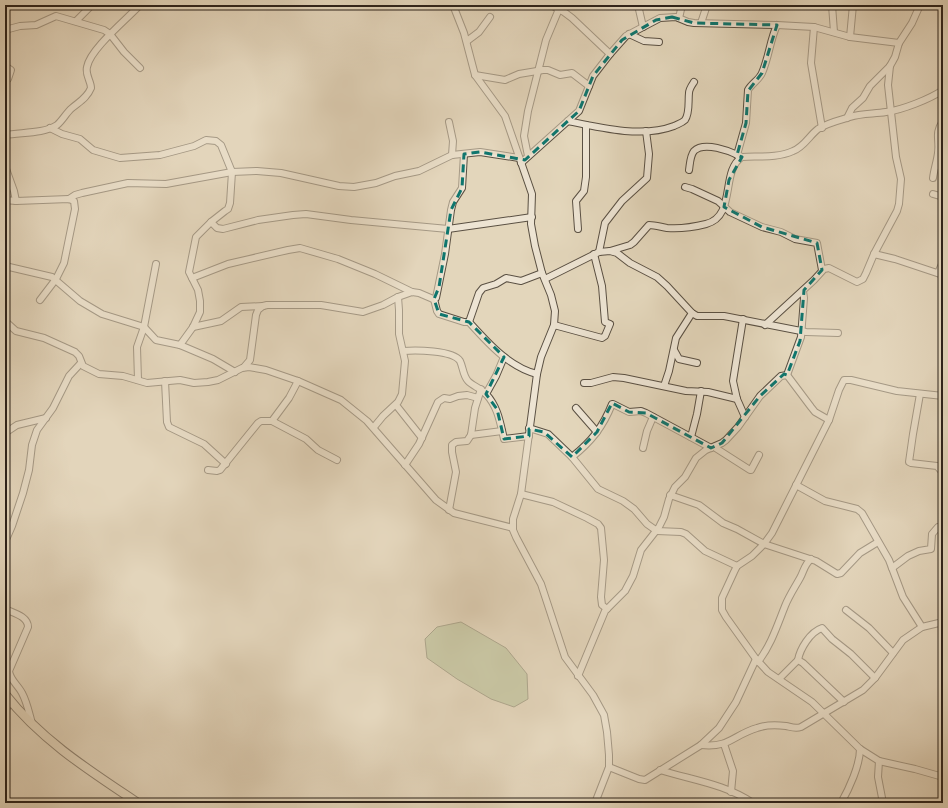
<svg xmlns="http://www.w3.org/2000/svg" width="948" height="808" font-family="'Libre Caslon Text',serif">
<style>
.green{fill:#b0be93;stroke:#6e7057}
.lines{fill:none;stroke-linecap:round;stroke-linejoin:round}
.minor-casing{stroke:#5a5043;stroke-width:8}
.major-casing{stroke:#2d231b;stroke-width:10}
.minor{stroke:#ede4d3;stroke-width:6}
.major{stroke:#e3d6bb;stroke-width:8}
.marked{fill:none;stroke:#0f766e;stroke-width:3;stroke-dasharray:8 5;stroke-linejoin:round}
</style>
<rect width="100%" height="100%" fill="#e3d6bb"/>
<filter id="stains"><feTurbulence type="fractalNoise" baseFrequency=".005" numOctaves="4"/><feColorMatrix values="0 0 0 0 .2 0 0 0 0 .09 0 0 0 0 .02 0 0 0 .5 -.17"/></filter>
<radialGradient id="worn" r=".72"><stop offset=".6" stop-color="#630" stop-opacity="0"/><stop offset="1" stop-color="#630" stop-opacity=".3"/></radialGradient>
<path class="green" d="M461 622 506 648 527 674 528 699 514 707 491 699 457 679 427 658 425 639 437 627Z"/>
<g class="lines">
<defs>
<g id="minor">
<path d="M453 5 464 33 475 75 505 116 532 194 531 224 535 246 542 273 551 295 555 311 554 325 541 357 537 374 521 494 513 519V530L516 537 541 584 565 657 593 695 604 715 607 732 609 755V767L595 803"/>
<path d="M551 5 564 12 572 18 610 54"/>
<path d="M638 5 643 27"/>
<path d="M832 5 834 32"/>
<path d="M679 18 682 5"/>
<path d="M76 21 89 8"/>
<path d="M701 23 707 5"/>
<path d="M814 27 811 63 822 128"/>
<path d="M5 30 20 26 36 25 56 16 104 30 110 34 124 52 140 68"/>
<path d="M629 34 644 41 659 42"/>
<path d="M850 37 853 5"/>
<path d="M467 41 479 32 490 17"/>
<path d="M5 66 11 70 8 79"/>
<path d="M475 75 505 80 519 74 543 70H548L560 75 572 73 589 86"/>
<path d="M847 118 852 108 863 98 870 86 890 66 895 57 899 43 912 23 920 5"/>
<path d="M568 121C601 128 643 138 674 126 678 124 682 123 685 120 690 113 688 101 689 93 689 89 692 85 694 82"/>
<path d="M449 122 453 141 452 155"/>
<path d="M50 128 62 134 80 139 93 150 120 158 160 155 194 146 206 140 216 141 221 145 232 172 230 203 228 209 225 211 211 222 196 237 189 272 198 290 200 301V312L193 327 180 345"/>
<path d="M5 135C22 132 43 134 57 125 63 120 66 113 72 108 79 102 87 98 91 88 91 81 85 75 87 67 90 49 127 19 140 5"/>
<path d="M737 155 746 123 748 90C752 83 759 80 762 73 769 57 770 40 777 25"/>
<path d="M528 156 524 136 528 111 546 40 559 9"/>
<path d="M521 163 579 111 593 76 610 54 626 36 660 18 676 17 688 22 694 23 777 25 814 27 850 37 899 43"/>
<path d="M5 166 14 191 16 201"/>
<path d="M689 170C690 164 690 156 694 151 704 141 730 151 740 156"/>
<path d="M933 178C934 170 937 161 938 153 940 139 934 134 943 121"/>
<path d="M685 187 692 189 718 201 730 212 762 227 781 232 795 239 817 243 822 270"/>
<path d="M933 194 943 197"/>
<path d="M69 199 75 195 82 193 128 183 166 184 232 172 257 171 281 173 339 186 354 187 376 183 395 176 419 171 452 155 480 152 519 158"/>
<path d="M5 200 16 201 69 199 74 201 75 209 64 263 56 279 40 300"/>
<path d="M211 222 217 228 223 229 258 220 293 215 306 214 351 220 448 229 532 217"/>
<path d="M578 229 576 201 584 191 586 177V125"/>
<path d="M610 251 630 245 634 242 649 225C655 225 661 227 667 228 680 229 694 227 706 224 737 216 720 171 742 157 758 156 778 158 793 151 804 147 809 136 818 129 827 123 840 120 850 117 861 113 874 114 886 112 902 110 930 99 943 90"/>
<path d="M599 252 605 223 622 201 647 178 649 154 646 131"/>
<path d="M874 254 895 259 943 275"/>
<path d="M5 266 52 277 80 301 102 314 144 327 156 340 180 345 213 359 235 372"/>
<path d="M938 273 943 262"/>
<path d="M192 278 228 264 288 250 300 248 338 259 375 274 412 292"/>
<path d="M545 279 599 252 610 251 617 253 630 263 657 277 667 286 692 313 697 316H724L806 332 838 333"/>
<path d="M434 299 437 311 439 314 464 322H469C488 343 509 367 537 374"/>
<path d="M743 319 733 381 737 399 745 417"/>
<path d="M5 321 16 331 44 338 75 352 79 356 83 366 99 374 123 376 147 383 180 380 194 383 208 382 218 380 242 368 249 367 266 370 298 381 341 400 367 421 436 500 454 513 513 528"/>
<path d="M469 322 479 293 483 288 496 284 506 278 521 281 542 273"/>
<path d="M554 325 602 338 605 336 610 324 605 322 602 286 594 254"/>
<path d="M765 325 814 280 824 269 829 268 857 282 863 279 866 273 874 254 897 211 899 204 901 179 896 157 888 85 890 66"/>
<path d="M193 327 221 321 241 307 263 306"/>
<path d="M674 350 679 359 697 363"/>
<path d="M403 351C415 350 453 350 460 361 463 367 463 376 468 381 473 386 480 388 486 394 498 407 500 422 504 439L529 436"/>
<path d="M244 367 250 360 256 315 258 310 263 306 267 305H321L363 312 383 305 398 297 412 292 419 293 433 299 436 298 445 254 451 210 453 202 462 188 464 154"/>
<path d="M787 375 801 337 804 298 803 291"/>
<path d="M138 380 137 347 144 327 156 264"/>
<path d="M165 381 167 422 169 427 204 444 226 464"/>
<path d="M584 383H591L613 377 624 378 686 391 708 392 737 399"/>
<path d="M664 386 669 371 676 338 692 313"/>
<path d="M486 394 496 376 504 357"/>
<path d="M920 394 913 434 909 462 911 463 937 466 943 473"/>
<path d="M943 396 897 391 851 380H844L839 390 829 420 772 533 764 544 752 556 737 566 734 572 722 598V610L726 617 756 659 768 672 812 702 860 749 879 761 915 769 943 777"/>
<path d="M396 405 422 438"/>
<path d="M576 408 597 432"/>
<path d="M272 421 306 439 318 450 337 460"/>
<path d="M374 427 383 416 398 402 402 394 405 361 399 334V310L398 297"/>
<path d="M529 428 548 434 572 457C591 442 603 427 612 404H613L629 412 641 411 646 413 711 448"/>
<path d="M5 433 17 425 46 418"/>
<path d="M471 435 502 431"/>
<path d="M691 437 697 414 701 391"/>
<path d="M714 447 750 470H751L759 455"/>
<path d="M643 448 647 431 653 417"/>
<path d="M572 457 598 489 623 501 634 509 647 524 657 531 681 532 686 534 705 551 737 566"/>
<path d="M405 465 419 444 438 402 444 398 450 399 458 396 467 395 478 398"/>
<path d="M208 470 217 471 220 470 258 423 261 421H272L289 398 298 381"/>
<path d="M796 485 825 501 857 509 862 513 889 560 903 597 922 627"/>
<path d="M521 494 553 502 587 518 598 524 601 528 604 560 601 597 602 605 607 609"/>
<path d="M670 495 699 505 723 523 737 529 764 544 816 561 837 574 841 573 860 553 878 542"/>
<path d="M449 510 456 472 452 452V445L456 442 467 441 471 435 475 408 481 389"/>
<path d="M5 542 12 526 23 493 29 470 32 445 37 430 53 408 69 376 81 363"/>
<path d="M892 568 908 556 919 551 931 549 932 534 938 527H943"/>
<path d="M5 609C13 613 28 616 28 627L9 671C10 680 18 685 22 693 27 702 29 713 32 723"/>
<path d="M846 610 869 628 893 653"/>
<path d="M798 660C800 649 810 632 822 628L832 639 851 654 875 678"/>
<path d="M758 662C771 645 777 626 785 606 789 596 795 587 800 578 804 571 804 565 811 559"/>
<path d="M578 676 605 611 625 591 633 576 641 550 659 527 664 517 669 499 675 487 685 477 696 458 706 450 722 443 726 440 738 427 760 396 781 376 787 375 811 407 815 412 829 420"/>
<path d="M779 679 798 660 803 663 844 702"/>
<path d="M5 712 10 701"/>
<path d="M724 744 733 771 731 792"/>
<path d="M701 745C730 748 733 735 757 728 765 725 777 725 786 726 791 727 795 729 801 727L863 690 875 678 903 640 922 627 943 622"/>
<path d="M879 761 878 777 883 803"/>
<path d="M609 767 639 779 645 780 701 745 719 728 736 702 756 659"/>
<path d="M660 770C692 780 725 784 753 803"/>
<path d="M841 803C849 789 860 765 860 749"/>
</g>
<path id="major" d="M5 694C41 740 90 771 138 803"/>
</defs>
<use href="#minor" class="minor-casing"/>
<use href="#major" class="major-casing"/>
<use href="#minor" class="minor"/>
<use href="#major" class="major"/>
</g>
<path d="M0 0H948V808H0ZM672 17 694 23 777 25 762 73 748 91 746 123 737 155 742 157 729 180 724 207 762 227 817 243 822 270 804 290 800 341 787 375 784 374 760 396 722 443 711 448 646 413 629 412 612 403 597 432 572 457 544 432 529 429V436L504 439 497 409 486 394 504 357 469 322 439 314 434 299 439 287 451 210 462 188 464 154 480 152 525 160 579 111 593 76 622 40 656 20Z" fill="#e3d6bb" fill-opacity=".55" fill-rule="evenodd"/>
<path class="marked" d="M672 17 694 23 777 25 762 73 748 91 746 123 737 155 742 157 729 180 724 207 762 227 817 243 822 270 804 290 800 341 787 375 784 374 760 396 722 443 711 448 646 413 629 412 612 403 597 432 572 457 544 432 529 429V436L504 439 497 409 486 394 504 357 469 322 439 314 434 299 439 287 451 210 462 188 464 154 480 152 525 160 579 111 593 76 622 40 656 20Z"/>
<rect width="948" height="808" fill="none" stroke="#e3d6bb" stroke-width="20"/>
<rect x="6" y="6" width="936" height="796" fill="none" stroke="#2d231b" stroke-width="2"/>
<rect x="10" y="10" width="928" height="788" fill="none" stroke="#2d231b"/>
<rect width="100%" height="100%" filter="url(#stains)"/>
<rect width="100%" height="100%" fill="url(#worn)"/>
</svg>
